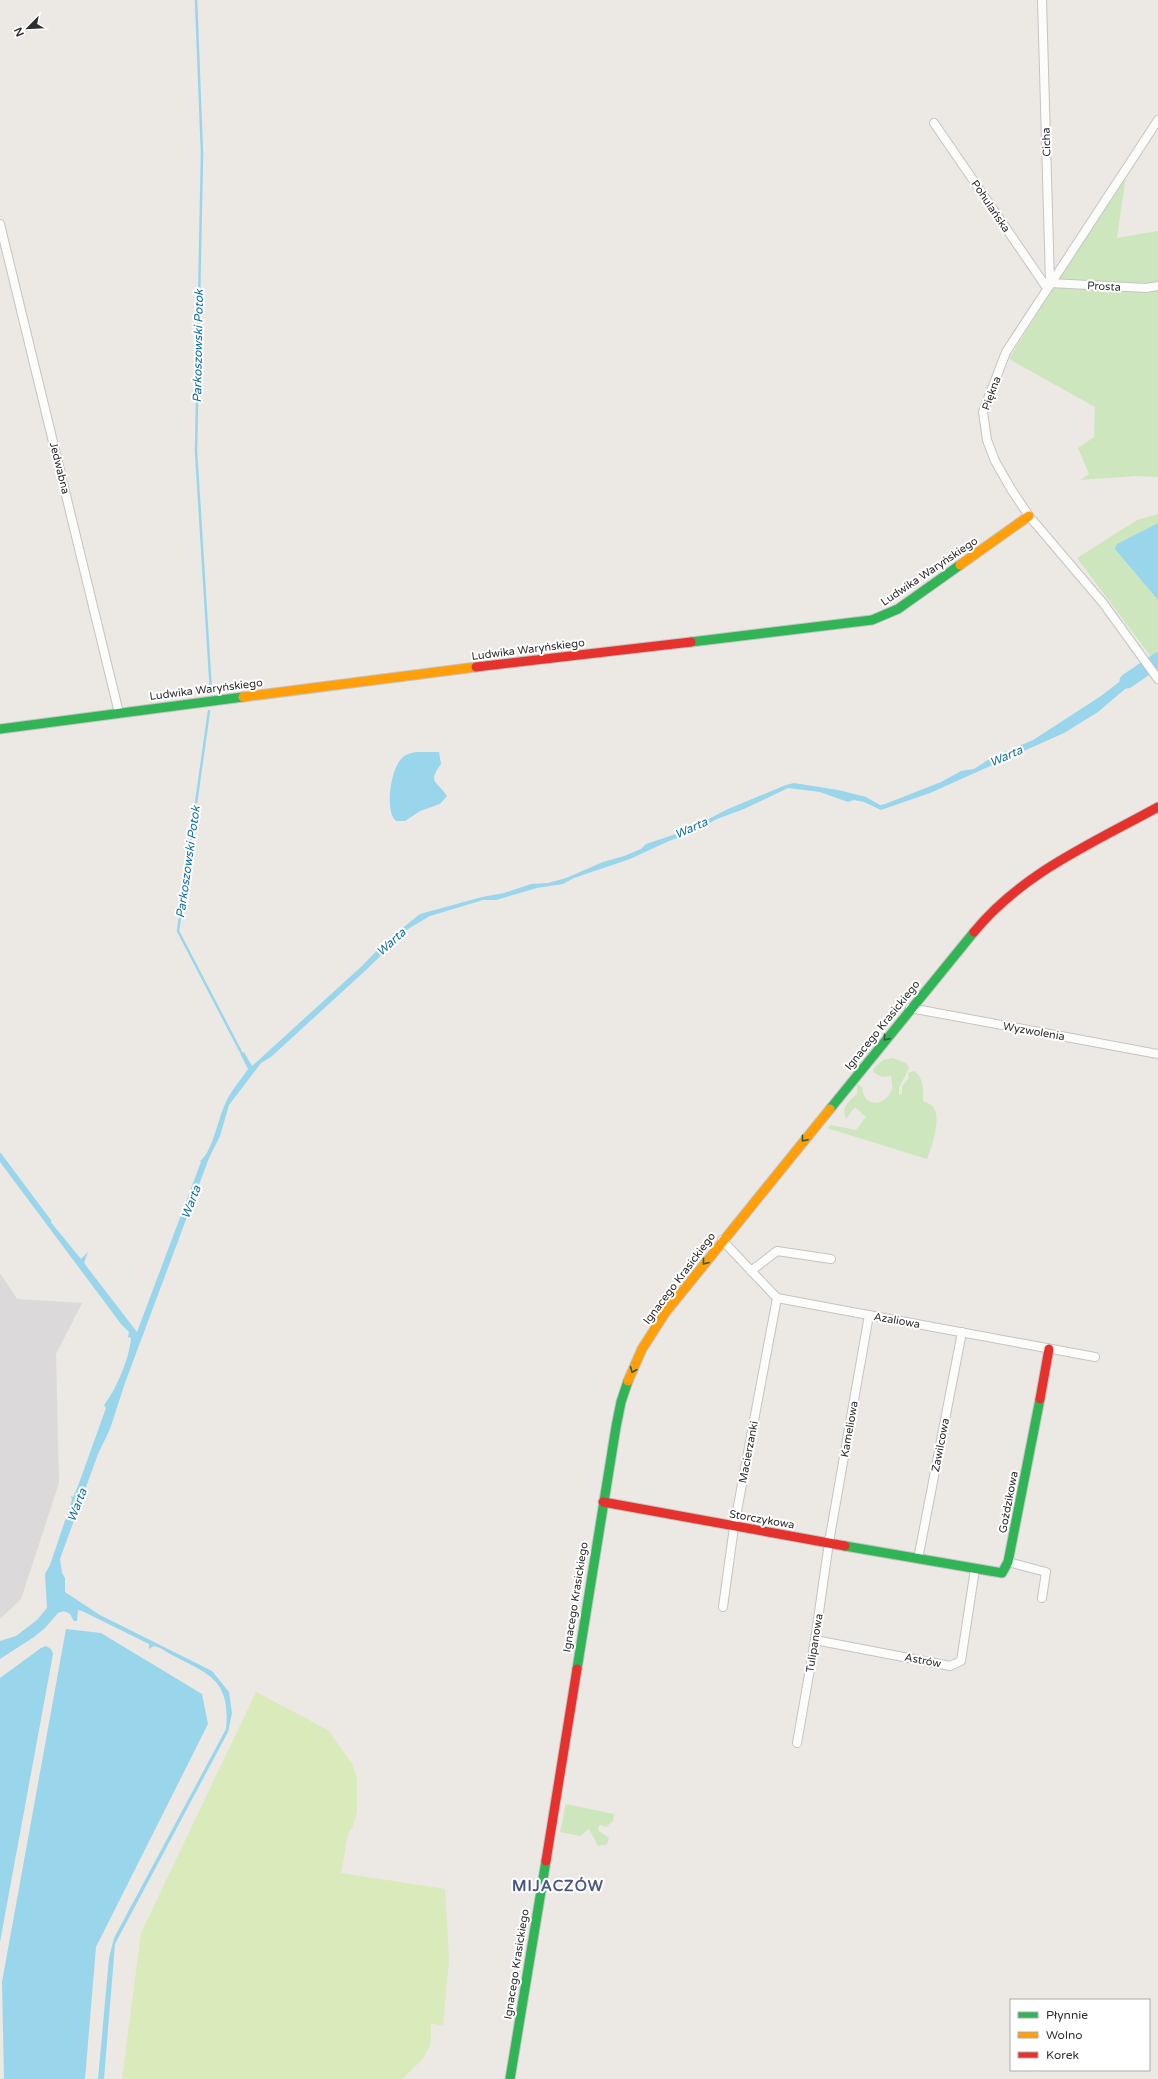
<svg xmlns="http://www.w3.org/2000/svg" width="1158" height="2079" font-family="'Varela Round',sans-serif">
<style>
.industrial{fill:#dcd9db}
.green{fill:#cee6be}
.pitch{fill:#d9eabb}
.water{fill:#99d6ec}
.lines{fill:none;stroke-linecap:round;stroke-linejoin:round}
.stream{stroke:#99d6ec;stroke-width:2.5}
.river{stroke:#99d6ec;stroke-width:15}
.street-casing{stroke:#c5c4c5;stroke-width:10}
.fast-casing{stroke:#c5c4c5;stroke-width:11}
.slow-casing{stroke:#c5c4c5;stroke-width:11}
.jam-casing{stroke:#c5c4c5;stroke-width:11}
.street{stroke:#fcfcfb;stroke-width:8}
.fast{stroke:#30b455;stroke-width:9}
.slow{stroke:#ff9f0a;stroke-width:9}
.jam{stroke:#e5322d;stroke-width:9}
.oneway{stroke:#2f5d3c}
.labels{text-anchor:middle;stroke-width:4;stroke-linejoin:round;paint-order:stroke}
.street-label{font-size:11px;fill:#2e2e2e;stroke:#fff}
.water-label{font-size:12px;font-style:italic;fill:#0d6fa3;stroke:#fff}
.district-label{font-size:15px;font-weight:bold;letter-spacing:1px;fill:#4d5680;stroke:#fff}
</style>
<rect width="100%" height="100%" fill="#ece8e4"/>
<path class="industrial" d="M0 1273 17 1299 82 1303 56 1354 59 1483 21 1599 0 1619Z"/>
<g class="green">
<path d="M1126 176 1117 238 1158 231V477L1136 476 1080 480 1089 474 1078 448 1094 437 1095 407 1009 359 1064 268Z"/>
<path d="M1158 514V666L1077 558 1137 520Z"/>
<path d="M893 1058 906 1063 909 1068 899 1088V1095L902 1094V1086L909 1078 908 1073 914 1071C924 1077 923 1090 923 1101 927 1103 932 1104 934 1108 941 1119 932 1147 927 1159L827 1128 831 1125 856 1130 866 1117 855 1107 846 1119C841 1107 848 1102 857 1094V1084L862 1087C864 1110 887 1105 892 1089 893 1085 891 1080 891 1076L882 1077 873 1072V1069L883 1060Z"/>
<path d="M566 1804 614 1814 613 1821 606 1827 600 1825 598 1828 599 1831 609 1838 607 1844 598 1846 589 1829 580 1836 560 1832Z"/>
</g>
<path class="pitch" d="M256 1692 328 1730 352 1764 357 1777V1812L353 1826 348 1834 341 1873 445 1889 449 1959 443 2026 431 2023V2044L422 2060 402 2079H122L141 1933Z"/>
<g class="water">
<path d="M1158 523V600L1115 549 1117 544Z"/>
<path d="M1141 665 1145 672 1098 712 1064 733 930 793 881 810 864 802 854 800 848 802 820 792 788 788 744 809 717 819 689 834 669 841 630 859 574 878 563 884 537 888 496 900H483L430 916 408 929 366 970 271 1057 261 1063 255 1071 229 1105 220 1136 209 1158 125 1383 110 1429 98 1454 60 1559 62 1573 65 1578V1592L100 1615 212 1671 229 1692 232 1713 228 1732 115 1944 104 2079H98L109 1958 114 1938 226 1729C232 1673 201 1673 160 1648L154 1646 149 1649V1644L82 1611 78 1610 77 1621H74L70 1614 64 1611 58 1613 45 1628 34 1637 0 1659V1641L16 1636 37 1620 47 1608 45 1574 50 1565 72 1500 71 1496 73 1497 78 1486 106 1408 104 1405C115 1392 130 1357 131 1338L128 1337 129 1332 121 1324 0 1162V1155L40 1209 81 1259 88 1252 84 1263 137 1332 201 1162 200 1161C213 1152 218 1117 226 1102 232 1089 241 1080 248 1069L241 1055 244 1052 252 1066 362 966 385 942 420 914 482 897 504 893 531 884 548 883 566 878 603 862 624 856 641 849 646 844 685 831 728 809 786 785 794 783 838 790 866 797 880 805 885 804 941 782 961 771 974 769 991 758 1033 740 1101 696Z"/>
<path d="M416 752H439L441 764C428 783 435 779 447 796L440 804 420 811 405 821H396C384 811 391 768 402 758 406 754 411 753 416 752Z"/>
<path d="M66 1629 101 1633 202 1694 208 1724 96 1947 85 2079H4L2 1982Z"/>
<path d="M46 1646 51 1649 53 1654 0 1942V1678L41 1648Z"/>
</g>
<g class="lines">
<g class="stream">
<path d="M196 0 202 153 196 451 211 692"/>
<path d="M209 711 178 931 243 1056"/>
<path d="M0 1154 50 1221"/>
</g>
<path class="river" d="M1127 681 1158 660"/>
<defs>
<g id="street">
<path d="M1042 0 1050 283 1146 288 1158 286"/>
<path d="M1158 120 1006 352 983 412 987 440 995 461 1011 489 1029 516 1103 603 1158 679"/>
<path d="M934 123 1047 288"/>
<path d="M0 224 119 713"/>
<path d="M910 1008 1158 1054"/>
<path d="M722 1240 777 1298 1095 1357"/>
<path d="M751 1271 777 1251 831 1259"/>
<path d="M918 1559 962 1332"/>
<path d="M1008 1562 1046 1572 1042 1598"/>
<path d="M723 1607 734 1527 777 1298"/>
<path d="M815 1640 950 1666 961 1661 975 1569"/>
<path d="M797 1743 815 1640 829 1542 869 1315"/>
</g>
<g id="fast">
<path d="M691 642 872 620 898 609 960 565"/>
<path d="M0 729 243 697"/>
<path d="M830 1109 974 932"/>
<path d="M845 1546 1002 1573 1008 1562 1040 1399"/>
<path d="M577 1669 616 1427 621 1402 628 1381"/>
<path d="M510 2079 546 1861"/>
</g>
<g id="slow">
<path d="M960 565 1029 516"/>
<path d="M243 697 476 667"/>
<path d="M628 1381 642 1349 665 1313 830 1109"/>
</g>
<g id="jam">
<path d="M476 667 691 642"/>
<path d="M974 932C1022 873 1093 843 1158 807"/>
<path d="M1040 1399 1049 1349"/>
<path d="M603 1502 845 1546"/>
<path d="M546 1861 577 1669"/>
</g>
</defs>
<use href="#street" class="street-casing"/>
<use href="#fast" class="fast-casing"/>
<use href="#slow" class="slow-casing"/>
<use href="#jam" class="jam-casing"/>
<use href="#street" class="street"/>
<use href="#fast" class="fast"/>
<use href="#slow" class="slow"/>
<use href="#jam" class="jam"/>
</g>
<defs><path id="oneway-chevron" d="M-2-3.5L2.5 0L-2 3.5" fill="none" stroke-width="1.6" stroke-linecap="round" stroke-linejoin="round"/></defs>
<g class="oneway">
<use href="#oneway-chevron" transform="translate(886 1038) rotate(129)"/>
<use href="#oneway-chevron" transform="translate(804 1139) rotate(129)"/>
<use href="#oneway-chevron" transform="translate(705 1262) rotate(128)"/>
<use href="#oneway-chevron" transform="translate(633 1370) rotate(113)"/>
</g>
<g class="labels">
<g class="street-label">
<text transform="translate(1046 142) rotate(-92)" y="4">Cicha</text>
<text transform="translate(991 206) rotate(56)" y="4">Pohulańska</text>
<text transform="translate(1104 286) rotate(3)" y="4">Prosta</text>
<text transform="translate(991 393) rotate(-70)" y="4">Piękna</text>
<text transform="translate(60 468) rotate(76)" y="4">Jedwabna</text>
<text transform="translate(929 571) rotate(-34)" y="4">Ludwika Waryńskiego</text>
<text transform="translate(528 649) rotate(-7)" y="4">Ludwika Waryńskiego</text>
<text transform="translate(206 689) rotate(-7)" y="4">Ludwika Waryńskiego</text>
<text transform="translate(882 1025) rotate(-51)" y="4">Ignacego Krasickiego</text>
<text transform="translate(1034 1031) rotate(10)" y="4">Wyzwolenia</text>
<text transform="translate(679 1278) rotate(-53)" y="4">Ignacego Krasickiego</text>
<text transform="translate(897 1320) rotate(10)" y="4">Azaliowa</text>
<text transform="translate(849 1429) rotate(-80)" y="4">Kameliowa</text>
<text transform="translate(940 1445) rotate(-79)" y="4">Zawilcowa</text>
<text transform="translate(748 1452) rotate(-79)" y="4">Macierzanki</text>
<text transform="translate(1008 1502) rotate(-79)" y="4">Goździkowa</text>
<text transform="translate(762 1519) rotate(10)" y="4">Storczykowa</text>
<text transform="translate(575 1597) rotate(-81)" y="4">Ignacego Krasickiego</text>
<text transform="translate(814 1643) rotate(-81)" y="4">Tulipanowa</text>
<text transform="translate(923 1660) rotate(11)" y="4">Astrów</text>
<text transform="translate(516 1964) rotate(-81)" y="4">Ignacego Krasickiego</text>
</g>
<g class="water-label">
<text transform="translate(198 346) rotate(-89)" y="4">Parkoszowski Potok</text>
<text transform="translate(1006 756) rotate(-24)" y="4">Warta</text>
<text transform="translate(691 828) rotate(-24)" y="4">Warta</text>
<text transform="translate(188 862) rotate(-82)" y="4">Parkoszowski Potok</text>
<text transform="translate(391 942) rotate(-42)" y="4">Warta</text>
<text transform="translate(191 1202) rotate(-69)" y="4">Warta</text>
<text transform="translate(77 1505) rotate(-69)" y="4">Warta</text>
</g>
<g class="district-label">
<text x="558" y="1891">MIJACZÓW</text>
</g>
</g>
<rect x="1010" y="1999" width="140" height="72" fill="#ffffff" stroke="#ababab"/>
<rect x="1018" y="2012" width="20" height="6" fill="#30b455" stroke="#ababab"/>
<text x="1046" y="2019" font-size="12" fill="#2e2e2e">Płynnie</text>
<rect x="1018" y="2032" width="20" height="6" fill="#ff9f0a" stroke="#ababab"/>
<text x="1046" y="2039" font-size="12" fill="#2e2e2e">Wolno</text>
<rect x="1018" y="2052" width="20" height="6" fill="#e5322d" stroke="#ababab"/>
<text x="1046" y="2059" font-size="12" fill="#2e2e2e">Korek</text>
<g transform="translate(28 28) rotate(246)" stroke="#ffffff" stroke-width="3" paint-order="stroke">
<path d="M0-3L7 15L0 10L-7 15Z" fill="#2e2e2e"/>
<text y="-6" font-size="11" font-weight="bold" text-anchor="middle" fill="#2e2e2e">N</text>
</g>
</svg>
